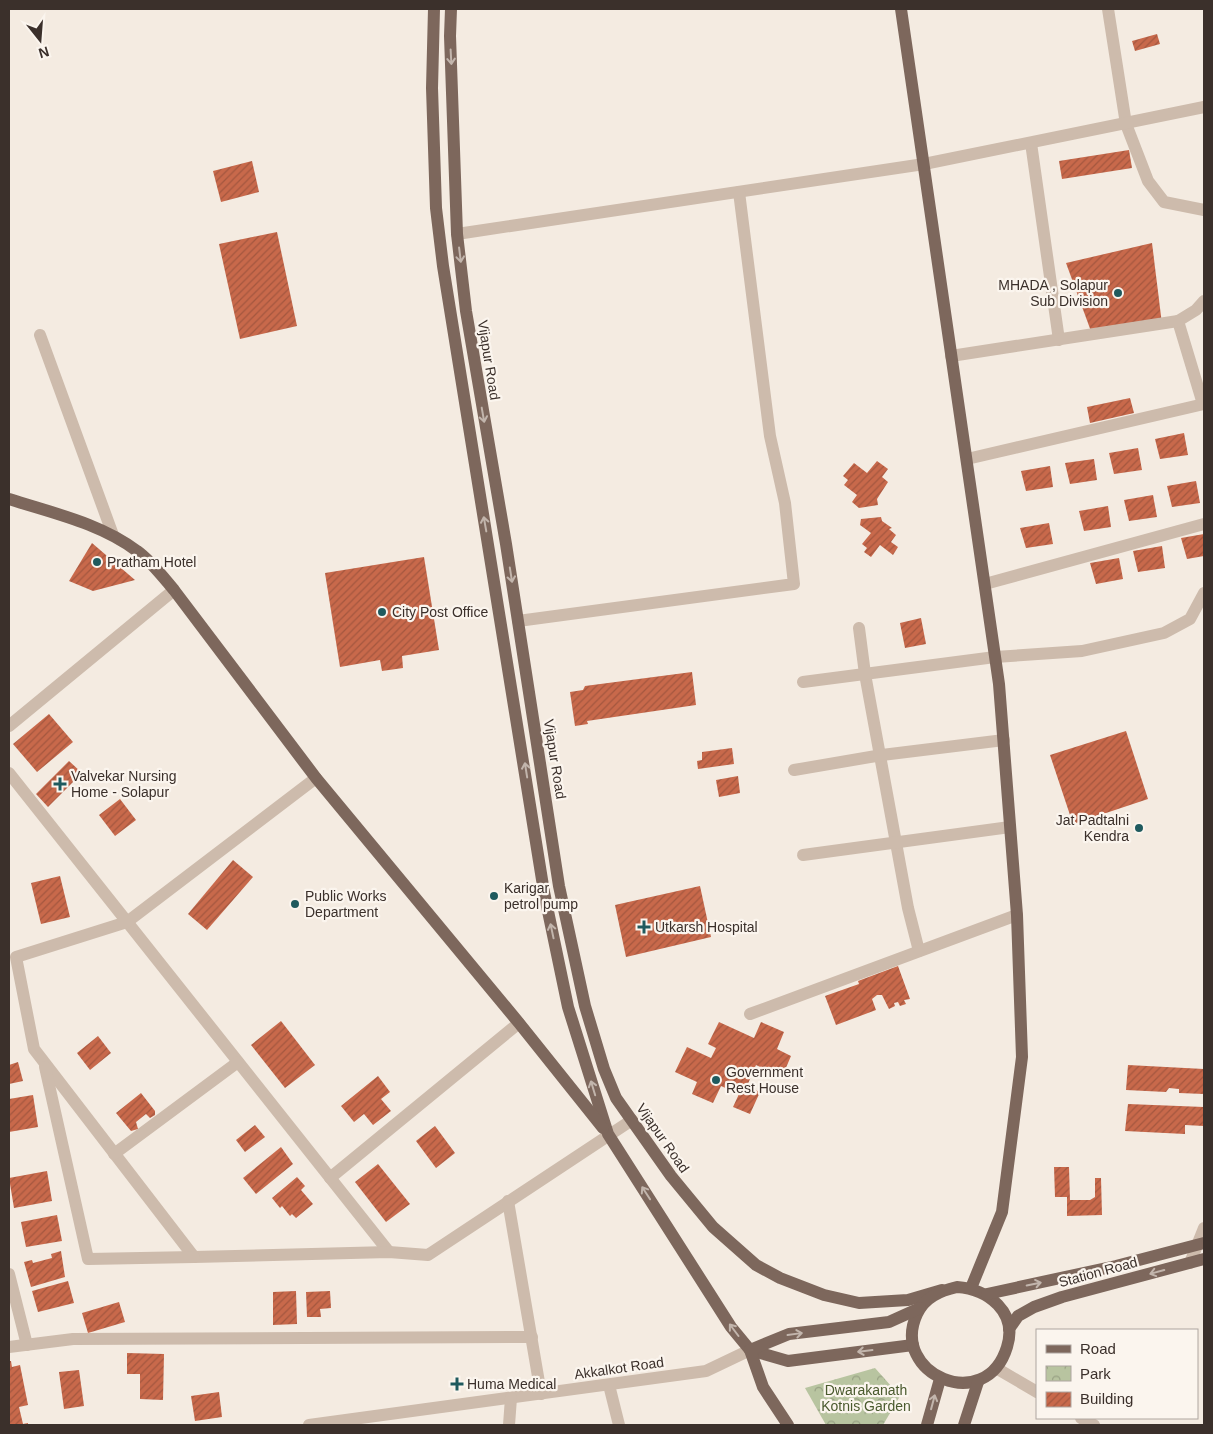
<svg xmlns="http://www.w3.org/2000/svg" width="1213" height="1434" font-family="Helvetica,sans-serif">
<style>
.park{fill:url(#park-crowns)}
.building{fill:url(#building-hatch)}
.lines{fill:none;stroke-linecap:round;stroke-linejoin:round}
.minor{stroke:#cdbbac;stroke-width:12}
.major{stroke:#7d675c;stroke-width:12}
.oneway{stroke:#c2b5ac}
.poi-dot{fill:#1f5a5e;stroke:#fbf5ee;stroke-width:2}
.labels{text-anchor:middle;stroke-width:4.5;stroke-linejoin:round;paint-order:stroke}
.poi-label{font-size:14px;fill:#3b302b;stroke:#fbf5ee;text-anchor:start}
.street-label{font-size:14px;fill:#3b302b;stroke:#fbf5ee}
.park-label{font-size:14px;fill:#4a5a2e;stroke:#fbf5ee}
</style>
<defs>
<pattern id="park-crowns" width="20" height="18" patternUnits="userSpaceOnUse" patternTransform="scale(1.25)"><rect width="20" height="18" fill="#b8c4a0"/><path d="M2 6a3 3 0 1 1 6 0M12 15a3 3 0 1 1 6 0" fill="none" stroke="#97a083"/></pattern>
<pattern id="building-hatch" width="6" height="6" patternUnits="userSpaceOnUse" patternTransform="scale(1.25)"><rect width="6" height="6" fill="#c8694b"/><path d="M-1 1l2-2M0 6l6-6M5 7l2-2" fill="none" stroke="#a4573f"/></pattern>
</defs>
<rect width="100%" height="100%" fill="#f4ebe1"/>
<path class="park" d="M875 1368 900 1396 883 1425H826L805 1388Z"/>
<g class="building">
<path d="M1157 34 1160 44 1135 51 1132 41Z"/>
<path d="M1129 150 1132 168 1062 179 1059 161Z"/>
<path d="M252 161 259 192 221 202 213 171Z"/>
<path d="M277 232 297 326 240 339 219 244Z"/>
<path d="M1152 243 1162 324 1092 334 1066 263Z"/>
<path d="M1130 398 1134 413 1090 423 1087 407Z"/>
<path d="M1184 433 1188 455 1160 459 1155 439Z"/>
<path d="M1138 448 1142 470 1114 474 1109 453Z"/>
<path d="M1094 459 1097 480 1070 484 1065 463Z"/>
<path d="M877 461 888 469 882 477 888 482 877 499 878 505 859 508 852 502 857 495 844 485 848 480 843 476 854 463 867 473Z"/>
<path d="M1050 466 1053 487 1026 491 1021 471Z"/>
<path d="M1196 481 1200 503 1172 507 1167 486Z"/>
<path d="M1153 495 1157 517 1129 521 1124 500Z"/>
<path d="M1108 506 1111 527 1084 531 1079 511Z"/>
<path d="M881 517 882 521 892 528 889 529 896 535 891 542 898 547 893 555 880 545 871 557 864 552 867 548 862 544 871 533 860 525 861 519Z"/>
<path d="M1049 523 1053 544 1026 548 1020 528Z"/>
<path d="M1204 534V556L1187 559 1181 538Z"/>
<path d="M92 543 135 580 93 591 69 581Z"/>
<path d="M1162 546 1165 568 1138 572 1133 551Z"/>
<path d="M424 557 439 650 402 656 403 668 382 671 380 660 340 667 325 573Z"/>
<path d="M1119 558 1123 579 1096 584 1090 563Z"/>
<path d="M921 618 926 644 905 648 900 623Z"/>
<path d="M692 672 696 705 587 721 588 724 575 726 570 692 583 690 585 686Z"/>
<path d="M49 714 73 742 37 772 13 744Z"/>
<path d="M1126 731 1148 799 1073 824 1050 755Z"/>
<path d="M732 748 734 764 698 769 697 761 702 760V752Z"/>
<path d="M69 761 82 773 48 807 36 794Z"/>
<path d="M738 776 740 793 719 797 716 780Z"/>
<path d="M120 799 136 820 115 836 99 815Z"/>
<path d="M233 860 253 877 207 930 188 914Z"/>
<path d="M60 876 70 917 41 924 31 883Z"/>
<path d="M700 886 711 937 626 957 615 905Z"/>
<path d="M898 966 910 999 904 1000 906 1004 900 1006 898 1002 894 1003 895 1006 889 1009 882 995H877L872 999 876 1010 836 1025 825 996 859 984 858 981Z"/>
<path d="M281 1021 315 1065 285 1088 251 1045Z"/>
<path d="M719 1022 754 1038 761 1022 784 1032 777 1049 791 1056 782 1077 756 1065 747 1086 760 1092 750 1114 733 1107 739 1094 721 1086 713 1103 692 1094 697 1082 675 1072 687 1047 711 1058 716 1048 708 1044Z"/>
<path d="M98 1036 111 1053 90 1070 77 1053Z"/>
<path d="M18 1062 23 1081 9 1084V1065Z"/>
<path d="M1128 1065 1204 1069V1094L1179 1093V1089L1169 1088 1166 1092 1126 1090Z"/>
<path d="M378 1076 390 1092 381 1099 391 1111 373 1125 364 1114 354 1122 341 1106Z"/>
<path d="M141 1093 155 1111V1115L150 1118 146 1114 136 1122 138 1129 131 1131 116 1113Z"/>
<path d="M33 1095 38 1127 9 1132V1099Z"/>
<path d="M1128 1104 1204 1107V1126L1185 1125V1134L1125 1131Z"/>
<path d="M255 1125 265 1137 245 1152 236 1140Z"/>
<path d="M435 1126 455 1153 436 1168 416 1141Z"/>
<path d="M281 1147 293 1164 256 1194 243 1178Z"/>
<path d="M378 1164 410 1204 386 1222 355 1182Z"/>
<path d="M1054 1167H1069L1070 1200H1090L1095 1197V1178H1101L1102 1215 1067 1216V1197H1055Z"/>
<path d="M47 1171 52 1201 14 1208 9 1178Z"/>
<path d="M297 1177 305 1186 301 1190 313 1204 296 1218 292 1214 290 1216 282 1206 280 1208 272 1198Z"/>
<path d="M57 1215 62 1241 26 1247 21 1222Z"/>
<path d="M61 1251 65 1277 31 1287 24 1262 32 1260 33 1263 52 1258 51 1254Z"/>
<path d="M68 1281 74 1303 38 1312 32 1291Z"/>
<path d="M296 1291 297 1324 273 1325V1292Z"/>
<path d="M330 1291 331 1308 320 1309 321 1317H307L306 1292Z"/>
<path d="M119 1302 125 1322 88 1333 82 1313Z"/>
<path d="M127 1353 164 1354 163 1400 140 1399V1374H127Z"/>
<path d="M9 1361H11L12 1367 20 1365 28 1405 19 1407 23 1424 28 1423V1425H9Z"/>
<path d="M79 1370 84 1406 64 1409 59 1372Z"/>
<path d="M219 1392 222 1417 195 1421 191 1396Z"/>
</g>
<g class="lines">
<g class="minor">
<path d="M1108 9 1126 124 1148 181 1164 202 1204 210"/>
<path d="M1031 143 1059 340"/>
<path d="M457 234 924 164 1204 107"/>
<path d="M1178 321 1203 404"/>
<path d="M40 335 113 535"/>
<path d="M951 356 1178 321 1196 310 1204 301"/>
<path d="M967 459 1204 404"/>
<path d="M985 584 1204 524"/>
<path d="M518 621 794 584 785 503 770 436 739 192"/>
<path d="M859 628 865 674 908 908 919 951"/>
<path d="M803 682 995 657 1082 651 1164 633 1190 619 1204 593"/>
<path d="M9 726 174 590"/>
<path d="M794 770 882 755 1004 740"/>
<path d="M9 773 389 1252"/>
<path d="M316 778 127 922 16 957 34 1049 194 1257 389 1252 428 1255 632 1120"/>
<path d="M803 855 1010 827"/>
<path d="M750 1014 1017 915"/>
<path d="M45 1067 88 1259 194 1257"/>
<path d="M114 1154 238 1062"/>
<path d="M330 1178 519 1023"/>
<path d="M508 1201 541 1394"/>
<path d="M1190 1263 1204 1228"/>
<path d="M9 1274 27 1345"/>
<path d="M9 1347 73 1339 532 1337"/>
<path d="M996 1368 1037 1392"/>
<path d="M609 1385 619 1425"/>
<path d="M1081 1418 1094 1425"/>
<path d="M309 1425 706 1371 750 1350"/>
<path d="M509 1425 511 1398"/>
</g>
<g class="major">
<path d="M434 9 432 88 436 208 443 266 544 892 568 1007 608 1134 731 1327 750 1350 788 1361 913 1345"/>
<path d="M451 9 450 36 457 234 466 311 506 544 559 886 585 1006 604 1069 616 1098 671 1176 713 1227 756 1265 780 1278 824 1295 859 1303 908 1300 942 1290"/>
<path d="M901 9 999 684 1017 915 1022 1057 1002 1212 971 1288"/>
<path d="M9 499C52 513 100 523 137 551 151 561 163 577 174 590L316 778 519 1023 603 1128"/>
<path d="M957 1287C988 1289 1018 1312 1007 1347 986 1416 889 1374 917 1314 925 1297 940 1291 957 1287Z"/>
<path d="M987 1294 1116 1266 1204 1243"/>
<path d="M1009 1329 1018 1316 1034 1307 1062 1297 1204 1259"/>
<path d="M788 1425 763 1387 750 1350 789 1334 889 1322 920 1308"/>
<path d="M927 1425 940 1379"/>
<path d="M964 1425 978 1382"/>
</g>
</g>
<defs><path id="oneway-shaft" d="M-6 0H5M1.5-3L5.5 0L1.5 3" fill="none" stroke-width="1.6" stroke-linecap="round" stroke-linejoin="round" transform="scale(1.25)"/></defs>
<g class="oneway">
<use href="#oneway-shaft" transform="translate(451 57) rotate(87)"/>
<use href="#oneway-shaft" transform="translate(460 255) rotate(83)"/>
<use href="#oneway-shaft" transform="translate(483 415) rotate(80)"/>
<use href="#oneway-shaft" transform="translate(485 524) rotate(-100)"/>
<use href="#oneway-shaft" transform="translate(511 575) rotate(81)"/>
<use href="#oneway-shaft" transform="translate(526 770) rotate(-99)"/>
<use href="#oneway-shaft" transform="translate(552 931) rotate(-102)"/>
<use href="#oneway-shaft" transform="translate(593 1088) rotate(-107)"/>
<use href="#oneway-shaft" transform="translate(646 1193) rotate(-123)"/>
<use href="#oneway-shaft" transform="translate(1157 1272) rotate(165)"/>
<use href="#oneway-shaft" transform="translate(1034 1284) rotate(-12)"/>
<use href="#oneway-shaft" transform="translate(734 1330) rotate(-127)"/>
<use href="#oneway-shaft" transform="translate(795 1334) rotate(-8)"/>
<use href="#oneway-shaft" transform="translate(865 1351) rotate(173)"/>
<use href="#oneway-shaft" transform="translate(933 1402) rotate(-75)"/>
</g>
<g class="poi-dot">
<circle cx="1118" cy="293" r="5"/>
<circle cx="97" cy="562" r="5"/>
<circle cx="382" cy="612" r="5"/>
<path d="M57.5 776.5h5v5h5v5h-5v5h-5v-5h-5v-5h5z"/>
<circle cx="1139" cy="828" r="5"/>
<circle cx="494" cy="896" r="5"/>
<circle cx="295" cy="904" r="5"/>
<path d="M641.5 919.5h5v5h5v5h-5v5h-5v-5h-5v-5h5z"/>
<circle cx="716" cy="1080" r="5"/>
<path d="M454.5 1376.5h5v5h5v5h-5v5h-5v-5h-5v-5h5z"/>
</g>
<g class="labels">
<g class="poi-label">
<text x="1108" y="290" text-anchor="end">MHADA , Solapur<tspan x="1108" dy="16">Sub Division</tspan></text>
<text x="107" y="567">Pratham Hotel</text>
<text x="392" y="617">City Post Office</text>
<text x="71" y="781">Valvekar Nursing<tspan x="71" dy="16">Home - Solapur</tspan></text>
<text x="1129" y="825" text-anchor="end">Jat Padtalni<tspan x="1129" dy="16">Kendra</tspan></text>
<text x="504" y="893">Karigar<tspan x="504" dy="16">petrol pump</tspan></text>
<text x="305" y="901">Public Works<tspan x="305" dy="16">Department</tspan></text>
<text x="655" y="932">Utkarsh Hospital</text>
<text x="726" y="1077">Government<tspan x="726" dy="16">Rest House</tspan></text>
<text x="467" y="1389">Huma Medical</text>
</g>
<g class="street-label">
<text transform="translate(489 360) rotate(81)" y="5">Vijapur Road</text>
<text transform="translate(555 759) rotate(81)" y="5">Vijapur Road</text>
<text transform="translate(663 1138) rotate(55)" y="5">Vijapur Road</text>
<text transform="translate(1098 1272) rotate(-15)" y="5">Station Road</text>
<text transform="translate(619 1368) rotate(-8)" y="5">Akkalkot Road</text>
</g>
<g class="park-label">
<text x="866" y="1395">Dwarakanath<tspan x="866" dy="16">Kotnis Garden</tspan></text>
</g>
</g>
<rect width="1213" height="1434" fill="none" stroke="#3b302b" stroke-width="20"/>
<rect x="1036" y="1329" width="162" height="90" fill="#fbf5ee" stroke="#aea6a0"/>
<rect x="1046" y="1345" width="25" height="8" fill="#7d675c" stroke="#aea6a0"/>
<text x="1080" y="1354" font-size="15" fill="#3b302b">Road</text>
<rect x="1046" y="1366" width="25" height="15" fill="url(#park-crowns)" stroke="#aea6a0"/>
<text x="1080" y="1379" font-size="15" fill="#3b302b">Park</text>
<rect x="1046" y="1392" width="25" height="15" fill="url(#building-hatch)" stroke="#aea6a0"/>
<text x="1080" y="1404" font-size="15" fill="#3b302b">Building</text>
<g transform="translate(40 40) rotate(163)" stroke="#fbf5ee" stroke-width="4" paint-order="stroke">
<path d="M0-4L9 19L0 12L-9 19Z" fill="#3b302b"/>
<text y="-8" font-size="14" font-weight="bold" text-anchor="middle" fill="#3b302b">N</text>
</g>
</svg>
